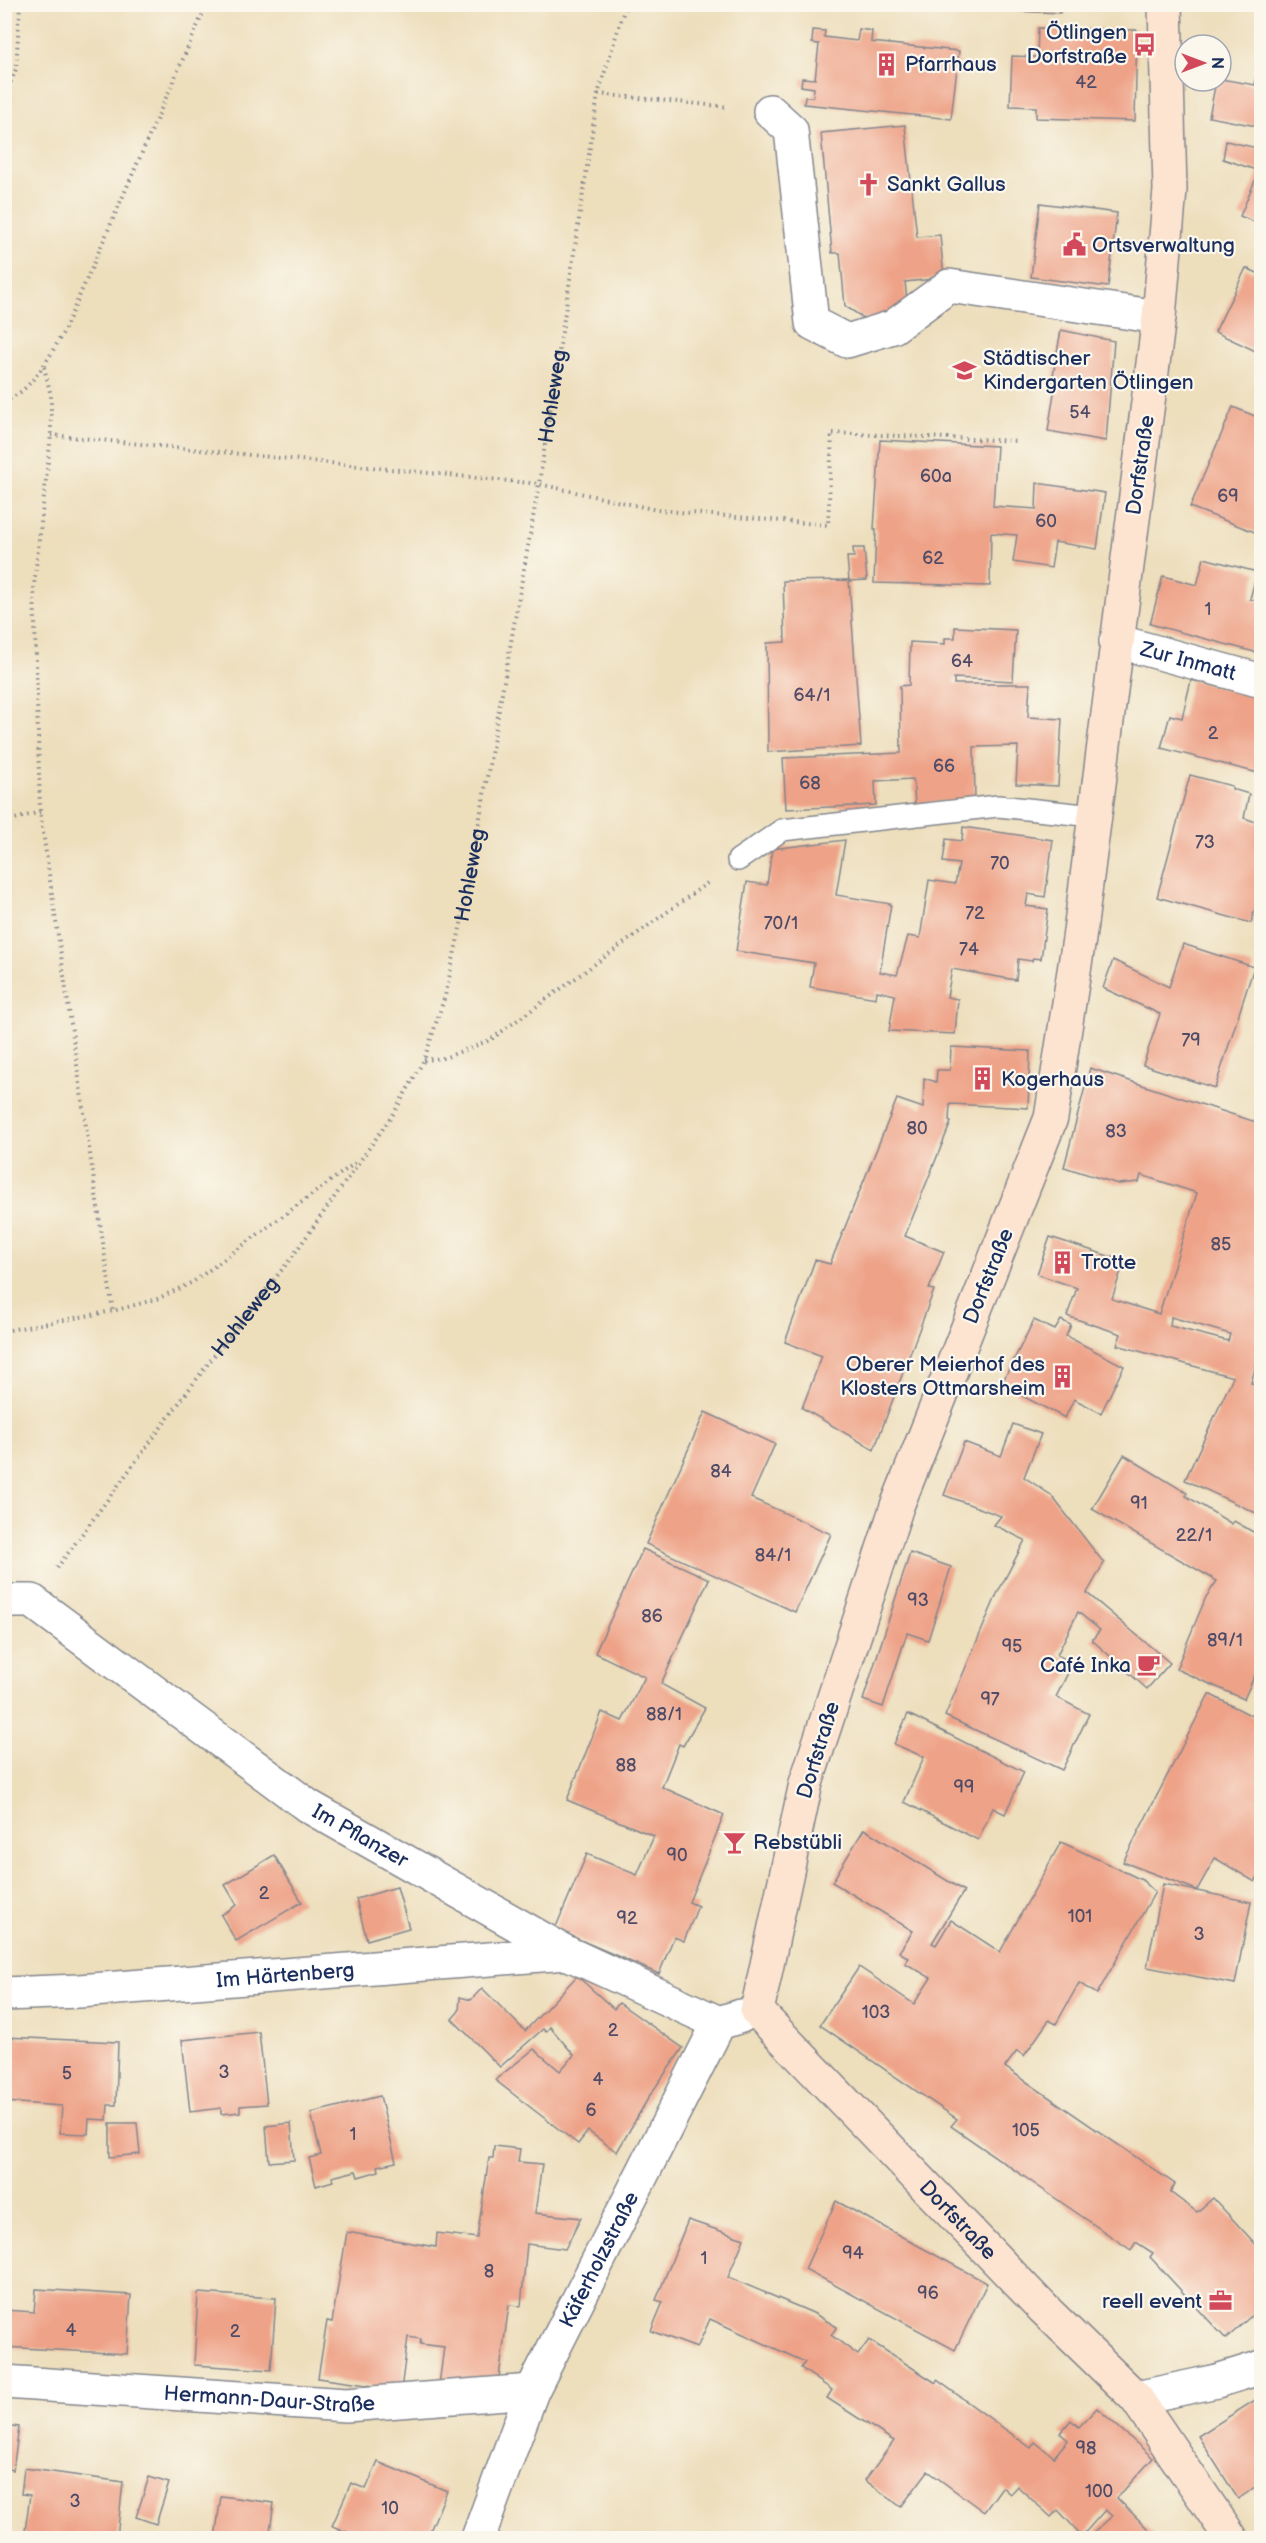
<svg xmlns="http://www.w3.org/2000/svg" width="1266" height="2543" font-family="'Balsamiq Sans',sans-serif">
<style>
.building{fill:#eea388;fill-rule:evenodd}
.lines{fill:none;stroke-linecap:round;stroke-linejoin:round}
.lane-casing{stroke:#84868d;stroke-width:24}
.street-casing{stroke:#84868d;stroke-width:36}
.secondary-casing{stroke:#84868d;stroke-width:36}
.path{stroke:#84868d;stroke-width:4;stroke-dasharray:1.5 4.5;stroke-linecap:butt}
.lane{stroke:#fff;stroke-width:21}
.street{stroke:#fff;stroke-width:33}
.secondary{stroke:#fde4d0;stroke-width:33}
.labels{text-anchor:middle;stroke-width:4.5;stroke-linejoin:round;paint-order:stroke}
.number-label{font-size:18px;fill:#504c68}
.poi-label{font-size:21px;fill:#1b2f5e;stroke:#fbf7ec;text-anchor:start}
.street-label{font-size:21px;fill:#1b2f5e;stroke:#fbf7ec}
</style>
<rect width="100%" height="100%" fill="#fbf7ec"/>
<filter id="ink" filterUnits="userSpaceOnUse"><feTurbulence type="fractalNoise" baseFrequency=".0167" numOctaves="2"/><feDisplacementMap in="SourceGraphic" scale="12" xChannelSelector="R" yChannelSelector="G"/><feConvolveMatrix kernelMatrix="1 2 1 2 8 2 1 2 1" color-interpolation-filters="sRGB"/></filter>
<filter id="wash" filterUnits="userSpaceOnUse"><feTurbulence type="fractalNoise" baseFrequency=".008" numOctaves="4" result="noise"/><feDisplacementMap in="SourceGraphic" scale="24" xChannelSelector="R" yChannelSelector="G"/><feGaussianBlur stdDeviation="1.35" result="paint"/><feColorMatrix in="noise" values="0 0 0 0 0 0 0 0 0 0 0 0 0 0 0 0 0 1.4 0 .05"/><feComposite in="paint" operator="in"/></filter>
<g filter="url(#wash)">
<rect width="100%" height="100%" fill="#eddebc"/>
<g id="blocks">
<g class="building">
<path d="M1018 4H1061L1060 13 1017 11Z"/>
<path d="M1038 28 1137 30 1135 121 1036 118V107L1010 106 1012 56 1037 57Z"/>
<path d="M859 29 872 31 871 42 959 51 951 119 804 104 805 97H813L814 88 801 86 802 78 815 79 819 44 812 43 813 30 825 31 824 37 857 41Z"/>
<path d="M1260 54 1262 127 1209 117 1216 81 1221 79 1255 85Z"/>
<path d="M905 125 917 237 940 235 944 278 905 282 907 300 890 316 865 319 845 306 840 253H832L821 133Z"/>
<path d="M1226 141 1262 149V225L1240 216 1259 171 1223 159Z"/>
<path d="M1040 203 1117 213 1108 287 1031 277Z"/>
<path d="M1246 268 1262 275V354L1215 332Z"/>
<path d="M1061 330 1114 341 1106 441 1048 431 1055 387H1051Z"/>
<path d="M1233 407 1262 419V535L1190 507Z"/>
<path d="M880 440 997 446 993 506 1036 509 1037 483 1105 493 1097 549 1055 542 1051 568 1013 562 1017 535 991 533 990 586 874 583 876 529H874Z"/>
<path d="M853 548H864L867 580 849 581 847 557H854Z"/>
<path d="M1204 558 1257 572 1250 599 1262 602V654L1150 624 1163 576 1197 585Z"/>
<path d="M849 580 861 746 768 752 767 643 785 642 783 581Z"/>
<path d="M955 627 1016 630 1013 681 954 678V684H1030L1028 717 1062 719 1058 786 1016 784 1018 746 974 747 975 800 915 804 913 779 875 781 876 805 786 809 783 758 901 753 900 686 909 685 910 642 945 644V638H955Z"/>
<path d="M1191 680 1262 698V774L1161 748 1170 715 1182 718Z"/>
<path d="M1190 775 1232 786V789L1249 794 1244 818 1262 824V881L1251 923 1157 897Z"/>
<path d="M963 827 1053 840 1045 897 1028 894 1026 906 1048 909 1041 959 1033 958 1032 961 1018 959 1016 980 952 969 947 997 958 999 955 1034 889 1031 895 995 877 991 876 998 810 987 814 963 736 951 747 882 767 885 772 849 845 840 836 895 891 904 880 972 897 975 908 936 920 938 929 880 955 884 959 864 943 862 946 839 962 841Z"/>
<path d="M1183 944 1254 967 1215 1088 1143 1065 1160 1014 1103 988 1113 960 1169 987Z"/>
<path d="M951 1047 1030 1051 1028 1108 950 1104 949 1121 951 1122 905 1236 944 1252 929 1289 934 1290 874 1450 802 1408 822 1356 785 1342 815 1260 830 1264 897 1099 923 1108 924 1078 936 1082 937 1070H950Z"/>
<path d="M1090 1068 1262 1124V1344L1251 1383 1262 1387V1502L1256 1513 1185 1480 1233 1377 1117 1345 1121 1334 1067 1316 1077 1288 1037 1274 1050 1237 1124 1261 1112 1299 1159 1314 1197 1193 1141 1175 1139 1182 1118 1184 1064 1167ZM1171 1317 1230 1334 1228 1341 1170 1326Z"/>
<path d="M1034 1320 1055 1330 1061 1320 1071 1325 1066 1336 1124 1366 1101 1413 1074 1399 1065 1418 1001 1385Z"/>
<path d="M705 1412 775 1444 751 1498 831 1534 795 1612 646 1544Z"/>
<path d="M1013 1424 1041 1434 1024 1477 1051 1495 1104 1563 1087 1593 1170 1663 1147 1689 1092 1640 1100 1630 1078 1612 1057 1655 1073 1663 1056 1697 1089 1714 1062 1770 945 1716 997 1594 1025 1540 994 1525 1001 1516 944 1495 964 1442 1001 1456Z"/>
<path d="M1124 1455 1187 1493 1186 1496 1232 1524 1234 1521 1262 1537V1659L1244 1699 1176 1669 1206 1597 1217 1581 1092 1509Z"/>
<path d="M643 1549 709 1579 661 1684 705 1708 683 1746 679 1744 662 1787 724 1815 689 1902 698 1906 684 1941 674 1937 659 1974 555 1929 587 1854 637 1875 654 1836 567 1800 602 1712 622 1721 645 1677 595 1653Z"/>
<path d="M910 1553 951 1567 928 1640 907 1633 883 1707 863 1700Z"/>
<path d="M1209 1694 1262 1721V1870L1255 1882 1215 1858 1197 1890 1123 1862Z"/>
<path d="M908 1714 1024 1772 1005 1814 993 1808 978 1840 904 1802 924 1757 894 1744Z"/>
<path d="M864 1829 964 1891 932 1943 936 1945 951 1920 1000 1952 1061 1842 1142 1880 1155 1892 1097 1994 1079 1983 1056 2024 1049 2020 1024 2056 1017 2051 1005 2067 1175 2184 1170 2192 1197 2212 1213 2198 1262 2251V2306L1226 2339 1150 2257 1153 2253 1136 2242 1131 2250 1055 2198 951 2126 957 2119 820 2025 859 1967 914 2004 931 1978 905 1963 909 1958 899 1952 913 1931 832 1882Z"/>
<path d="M274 1855 302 1902 236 1941 221 1915 237 1905 225 1885Z"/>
<path d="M1163 1884 1251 1902 1235 1984 1147 1967Z"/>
<path d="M397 1887 409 1928 367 1940 356 1899Z"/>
<path d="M577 1976 614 2009 619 2003 683 2048 650 2095 617 2152 588 2131 578 2144 495 2080 534 2049 560 2071 574 2055 550 2027 546 2032 543 2029 500 2067 452 2019 459 2011 460 1997 471 2000 482 1988 525 2031Z"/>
<path d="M259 2032 267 2104 240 2106V2112L221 2114V2108L190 2112 182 2040Z"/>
<path d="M4 2037 118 2042 116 2105H108L107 2120 89 2119 88 2134 60 2133 62 2106 4 2102Z"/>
<path d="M380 2096 396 2162 378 2166 379 2171 358 2177 356 2171 332 2177 333 2181 316 2186 309 2158 321 2155 311 2113Z"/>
<path d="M110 2123H137L140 2154 110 2157Z"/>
<path d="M291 2123 294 2160 269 2162 266 2126Z"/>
<path d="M494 2146 520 2149 518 2162 542 2164 535 2213 581 2218 565 2249 527 2244 521 2306 509 2305 499 2377 439 2385 444 2347 420 2344 421 2339 408 2337 401 2390 318 2378 327 2321 332 2322 347 2232 436 2247 437 2233 477 2238 489 2158H493Z"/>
<path d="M836 2201 987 2283 955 2350 805 2269Z"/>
<path d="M688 2220 744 2239 728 2277 813 2313 837 2327 831 2335 858 2355 869 2340 936 2383 937 2380 1031 2448 1035 2442 1054 2457 1068 2440 1060 2433 1071 2420 1079 2427 1097 2408 1153 2458 1117 2498 1157 2538H1088L1112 2516 1105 2510 1082 2536 1058 2510 1051 2517 1017 2486 1010 2494 1002 2487 984 2512 928 2471 901 2507 865 2480 894 2441 827 2398 832 2390 801 2368 805 2362 710 2319 697 2348 651 2331 663 2302 656 2300Z"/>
<path d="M36 2289 131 2295 127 2354 4 2347V2310L34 2312Z"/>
<path d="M198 2293 276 2298 271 2370 194 2365Z"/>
<path d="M1255 2400 1256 2402 1262 2400V2496L1256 2487 1238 2499 1198 2436Z"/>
<path d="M4 2425 19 2427 13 2470 4 2468Z"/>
<path d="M378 2462 447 2491 427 2538H345L347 2532 332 2526 351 2483 366 2489Z"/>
<path d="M24 2468 123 2482 117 2538H24L30 2495 21 2494Z"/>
<path d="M149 2477 169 2483 156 2524 136 2517Z"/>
<path d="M221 2496 274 2503 269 2538H215Z"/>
</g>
</g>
</g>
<g filter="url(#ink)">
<use href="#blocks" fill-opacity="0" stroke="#84868d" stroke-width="1.5"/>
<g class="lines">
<defs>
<path id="lane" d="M738 860 782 830 998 806 1094 816"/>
<g id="street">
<path d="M770 111 791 130 812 323 847 341 893 327 949 286 1159 317"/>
<path id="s2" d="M1116 641 1262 681"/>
<path id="s3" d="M4 1601H32L308 1806 567 1953 719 2023"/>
<path id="s4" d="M4 1994 79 1991 567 1953"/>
<path id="s5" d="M4 2382 346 2405 532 2391"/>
<path d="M1136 2398 1217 2381 1262 2367"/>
<path id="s6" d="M478 2538 532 2391 719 2023 741 2016"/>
</g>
<g id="secondary">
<path id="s7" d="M1165 4 1170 190 1159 317 1079 939 1051 1118 897 1506 806 1783 757 2011 1043 2308 1136 2398 1231 2538"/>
</g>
</defs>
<use href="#lane" class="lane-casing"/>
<use href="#street" class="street-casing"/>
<use href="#secondary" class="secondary-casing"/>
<g class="path">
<path d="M598 94 729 107"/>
<path d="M4 99 16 69 20 4"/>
<path d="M44 367 51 396V435L34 585 40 812 113 1311"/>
<path d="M4 401C31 393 51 354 64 331L207 4"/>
<path d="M51 435 539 484 657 510 828 525 832 433 1017 441"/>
<path d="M4 822 40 812"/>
<path d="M424 1060 444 1058 490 1040 710 881"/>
<path d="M4 1331 113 1311 157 1299 193 1282 355 1163"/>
<path id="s1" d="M57 1568 213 1357 292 1257 394 1113 424 1060 445 996 461 924 539 484 598 94 626 4"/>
</g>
<use href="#lane" class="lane"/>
<use href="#street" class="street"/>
<use href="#secondary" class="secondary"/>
</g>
</g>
<defs>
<symbol id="bus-bare" viewBox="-9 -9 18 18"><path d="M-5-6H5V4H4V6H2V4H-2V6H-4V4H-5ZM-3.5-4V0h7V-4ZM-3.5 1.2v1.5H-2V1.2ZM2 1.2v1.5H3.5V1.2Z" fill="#d1495b" stroke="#fbf7ec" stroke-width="2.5" paint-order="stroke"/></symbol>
<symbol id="building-bare" viewBox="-9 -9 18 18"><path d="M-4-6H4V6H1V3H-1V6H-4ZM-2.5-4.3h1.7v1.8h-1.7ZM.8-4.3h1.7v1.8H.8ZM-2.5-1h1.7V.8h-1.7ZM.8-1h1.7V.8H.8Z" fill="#d1495b" stroke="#fbf7ec" stroke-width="2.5" paint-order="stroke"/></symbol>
<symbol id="church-bare" viewBox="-9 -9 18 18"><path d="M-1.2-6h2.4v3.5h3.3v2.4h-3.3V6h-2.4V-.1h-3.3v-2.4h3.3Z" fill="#d1495b" stroke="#fbf7ec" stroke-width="2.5" paint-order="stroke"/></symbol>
<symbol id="civic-bare" viewBox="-9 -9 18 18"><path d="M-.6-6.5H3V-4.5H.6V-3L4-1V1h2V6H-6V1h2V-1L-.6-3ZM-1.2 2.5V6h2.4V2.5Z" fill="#d1495b" stroke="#fbf7ec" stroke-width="2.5" paint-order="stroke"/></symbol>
<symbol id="school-bare" viewBox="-9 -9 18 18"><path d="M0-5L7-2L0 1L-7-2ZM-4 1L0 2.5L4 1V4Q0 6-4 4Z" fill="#d1495b" stroke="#fbf7ec" stroke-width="2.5" paint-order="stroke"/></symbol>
<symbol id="cafe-bare" viewBox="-9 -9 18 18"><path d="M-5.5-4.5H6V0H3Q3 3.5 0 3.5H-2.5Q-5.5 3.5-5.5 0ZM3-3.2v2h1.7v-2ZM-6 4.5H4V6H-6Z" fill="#d1495b" stroke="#fbf7ec" stroke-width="2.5" paint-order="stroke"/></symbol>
<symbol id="bar-bare" viewBox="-9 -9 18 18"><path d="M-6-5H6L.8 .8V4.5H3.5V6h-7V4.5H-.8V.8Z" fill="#d1495b" stroke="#fbf7ec" stroke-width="2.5" paint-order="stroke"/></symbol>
<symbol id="office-bare" viewBox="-9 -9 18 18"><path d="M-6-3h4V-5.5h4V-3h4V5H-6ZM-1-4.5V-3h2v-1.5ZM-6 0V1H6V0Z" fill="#d1495b" stroke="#fbf7ec" stroke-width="2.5" paint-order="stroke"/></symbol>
</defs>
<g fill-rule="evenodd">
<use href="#bus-bare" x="1128" y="28" width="33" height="33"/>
<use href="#building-bare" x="870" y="48" width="33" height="33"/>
<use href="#church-bare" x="852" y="168" width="33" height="33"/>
<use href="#civic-bare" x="1058" y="228" width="33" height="33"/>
<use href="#school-bare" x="948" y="354" width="33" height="33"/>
<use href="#building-bare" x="966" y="1062" width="33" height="33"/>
<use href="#building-bare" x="1046" y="1246" width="33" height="33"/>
<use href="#building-bare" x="1046" y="1360" width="33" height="33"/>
<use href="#cafe-bare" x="1132" y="1648" width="33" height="33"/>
<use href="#bar-bare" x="718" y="1826" width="33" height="33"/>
<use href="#office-bare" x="1204" y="2284" width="33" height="33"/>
</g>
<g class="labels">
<g class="number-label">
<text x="1086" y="88">42</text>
<text x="1080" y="418">54</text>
<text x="936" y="482">60a</text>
<text x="1228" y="502">69</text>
<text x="1046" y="527">60</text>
<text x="933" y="564">62</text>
<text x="1208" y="615">1</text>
<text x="962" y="667">64</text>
<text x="812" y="701">64/1</text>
<text x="1213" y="739">2</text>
<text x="944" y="772">66</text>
<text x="810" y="789">68</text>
<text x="1205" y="848">73</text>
<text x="1000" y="869">70</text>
<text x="975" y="919">72</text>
<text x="781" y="929">70/1</text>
<text x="969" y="955">74</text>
<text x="1191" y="1046">79</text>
<text x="917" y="1134">80</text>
<text x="1116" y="1137">83</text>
<text x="1221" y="1250">85</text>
<text x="721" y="1477">84</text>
<text x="1139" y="1509">91</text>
<text x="1194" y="1541">22/1</text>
<text x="773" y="1561">84/1</text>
<text x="918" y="1606">93</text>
<text x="652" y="1622">86</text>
<text x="1225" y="1646">89/1</text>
<text x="1012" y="1652">95</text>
<text x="990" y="1705">97</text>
<text x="664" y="1720">88/1</text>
<text x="626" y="1771">88</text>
<text x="964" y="1793">99</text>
<text x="677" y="1861">90</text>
<text x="264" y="1899">2</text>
<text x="1080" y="1922">101</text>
<text x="627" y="1924">92</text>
<text x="1199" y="1940">3</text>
<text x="876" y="2018">103</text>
<text x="613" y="2036">2</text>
<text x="224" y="2078">3</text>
<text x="67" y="2079">5</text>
<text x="598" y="2085">4</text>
<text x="591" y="2116">6</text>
<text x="1026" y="2136">105</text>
<text x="353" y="2140">1</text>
<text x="853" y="2259">94</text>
<text x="704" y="2264">1</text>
<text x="489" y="2277">8</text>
<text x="928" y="2299">96</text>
<text x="71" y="2336">4</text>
<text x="235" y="2337">2</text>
<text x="1086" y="2454">98</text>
<text x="1099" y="2497">100</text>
<text x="75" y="2507">3</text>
<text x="390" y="2514">10</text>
</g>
<g class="poi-label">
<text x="1127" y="39" text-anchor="end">Ötlingen<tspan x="1127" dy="24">Dorfstraße</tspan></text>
<text x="905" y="71">Pfarrhaus</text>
<text x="887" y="191">Sankt Gallus</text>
<text x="1092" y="252">Ortsverwaltung</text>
<text x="983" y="365">Städtischer<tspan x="983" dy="24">Kindergarten Ötlingen</tspan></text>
<text x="1001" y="1086">Kogerhaus</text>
<text x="1081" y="1269">Trotte</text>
<text x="1045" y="1371" text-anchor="end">Oberer Meierhof des<tspan x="1045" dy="24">Klosters Ottmarsheim</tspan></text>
<text x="1131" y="1672" text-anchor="end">Café Inka</text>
<text x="753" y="1849">Rebstübli</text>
<text x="1202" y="2308" text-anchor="end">reell event</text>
</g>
<g class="street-label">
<text dy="7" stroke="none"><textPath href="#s1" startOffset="1304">Hohleweg</textPath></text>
<text transform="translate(1140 465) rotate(-82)" y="7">Dorfstraße</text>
<text dy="7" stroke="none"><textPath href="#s2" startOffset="75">Zur Inmatt</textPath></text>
<text dy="7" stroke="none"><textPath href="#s1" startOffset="818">Hohleweg</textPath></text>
<text transform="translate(988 1276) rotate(-68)" y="7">Dorfstraße</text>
<text dy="7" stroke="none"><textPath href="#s1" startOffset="314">Hohleweg</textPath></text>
<text transform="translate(818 1750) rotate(-73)" y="7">Dorfstraße</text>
<text dy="7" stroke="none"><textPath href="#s3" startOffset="432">Im Pflanzer</textPath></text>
<text dy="7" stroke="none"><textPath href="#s4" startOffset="282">Im Härtenberg</textPath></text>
<text dy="7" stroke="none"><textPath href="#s7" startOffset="2354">Dorfstraße</textPath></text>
<text dy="7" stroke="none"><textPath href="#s6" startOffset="304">Käferholzstraße</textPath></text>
<text dy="7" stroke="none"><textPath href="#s5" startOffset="266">Hermann-Daur-Straße</textPath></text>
</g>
</g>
<rect width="1266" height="2543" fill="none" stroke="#fbf7ec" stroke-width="24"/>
<g transform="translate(1203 63) rotate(90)"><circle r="28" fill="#fbf7ec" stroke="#a1a7b3" stroke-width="1.5"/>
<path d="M0-4.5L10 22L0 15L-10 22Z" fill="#d1495b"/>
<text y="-9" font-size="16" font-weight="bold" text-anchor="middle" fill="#1b2f5e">N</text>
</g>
</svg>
